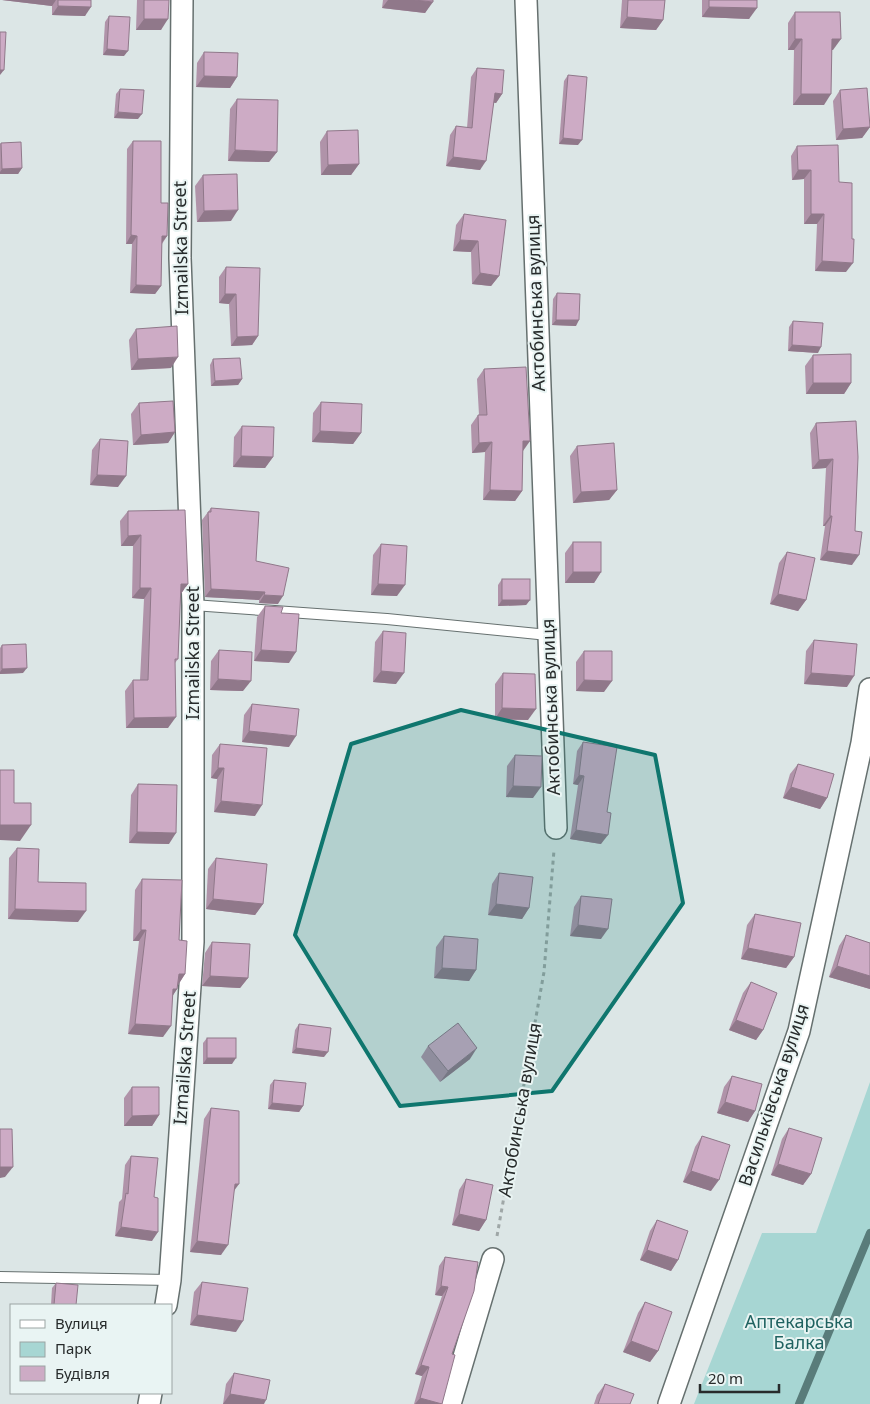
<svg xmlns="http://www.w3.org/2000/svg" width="870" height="1404" font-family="'Noto Sans',sans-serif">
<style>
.green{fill:#a7d6d3}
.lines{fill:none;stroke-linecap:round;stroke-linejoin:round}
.stream{stroke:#597c7a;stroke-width:8}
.lane-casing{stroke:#66706f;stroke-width:12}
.street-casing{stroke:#66706f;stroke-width:24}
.path{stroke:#9fa7a7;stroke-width:3;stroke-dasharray:4 4;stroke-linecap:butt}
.lane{stroke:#fff;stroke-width:10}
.street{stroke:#fff;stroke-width:21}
.wall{fill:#b093a9}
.shaded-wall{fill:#90788a}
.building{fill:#cdabc5;stroke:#90788a}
.marked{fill:#0f766e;fill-opacity:0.2;stroke:#0f766e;stroke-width:4;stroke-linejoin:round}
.labels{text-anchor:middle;stroke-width:4;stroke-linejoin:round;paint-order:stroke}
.street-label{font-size:18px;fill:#272b2b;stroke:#e9f4f3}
.park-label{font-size:18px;fill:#1f6260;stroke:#e9f4f3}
</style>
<rect width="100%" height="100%" fill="#dce6e6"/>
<path class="green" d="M870 1082V1404H694L762 1233H816Z"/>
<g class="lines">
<path class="stream" d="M799 1404 870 1233"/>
<defs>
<g id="lane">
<path d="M193 605 387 619 548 635"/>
<path d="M0 1277 170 1280"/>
</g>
<g id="street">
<path d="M526 0 556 828"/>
<path d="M166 1305 170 1280 193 942V605L180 258 182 0"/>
<path d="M149 1404 151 1393"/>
<path d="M450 1404 493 1259"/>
<path d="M669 1404 799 1031 862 743 870 689"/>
</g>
</defs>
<use href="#lane" class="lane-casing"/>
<use href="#street" class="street-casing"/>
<path class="path" d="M497 1236 544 972 554 850"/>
<use href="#lane" class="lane"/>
<use href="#street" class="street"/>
</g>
<g class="wall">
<path d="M2 0H91L85 16 52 15V6Z"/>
<path d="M137 0H169L161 30H136Z"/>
<path d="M383 0H433L425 13 382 8Z"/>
<path d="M622 0H665L663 20 656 30 620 28Z"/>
<path d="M702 0H757L749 19 702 17Z"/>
<path d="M795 12 833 50H832L824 105H793L794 50H788V23Z"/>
<path d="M109 16 124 56 103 55 105 22Z"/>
<path d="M204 52 237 77 230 88 196 87 197 63Z"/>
<path d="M477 68 502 94 496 103 494 102 480 170 446 166 450 135 456 126 467 128 471 77Z"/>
<path d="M568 75 578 145 559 144 564 81Z"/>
<path d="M120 89 138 119 114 118 116 94Z"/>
<path d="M840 90 870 127 862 138 836 140 833 101Z"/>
<path d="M237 99 277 152 269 162 228 161 230 109Z"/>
<path d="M327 131 359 164 351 175H321L320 142Z"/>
<path d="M133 141 161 203 167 236 162 244 161 286 155 294 130 293 132 244H126L127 149Z"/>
<path d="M1 143 22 168 18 174H0V144Z"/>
<path d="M797 146 839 182 846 272 815 271 817 224H804V179L792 180 791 156Z"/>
<path d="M203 175 231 221 197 222 195 186Z"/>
<path d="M464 214 499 276 491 286 472 284 471 252 453 251 456 225Z"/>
<path d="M226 267 258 336 252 345 231 346 229 304 219 303V277Z"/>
<path d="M557 293 576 326 552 325 553 299Z"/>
<path d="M793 321 818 353 788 351 789 327Z"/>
<path d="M136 329 171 368 131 370 129 340Z"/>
<path d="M813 355 851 383 844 394H806L805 366Z"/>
<path d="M213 359 242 379 238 385 211 386 210 365Z"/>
<path d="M484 369 523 451 522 491 515 501 483 500 485 452 472 453 471 425 478 415H479L477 379Z"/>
<path d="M321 402 361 433 353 444 312 442 313 413Z"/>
<path d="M139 403 175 432 168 443 133 445 131 414Z"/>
<path d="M856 421 852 565 820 560 825 526H823L826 468 812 469 810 433 816 423Z"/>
<path d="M242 426 273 457 265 468 233 467 234 437Z"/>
<path d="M100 439 118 487 90 485 92 450Z"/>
<path d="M577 446 617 490 609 500 573 503 570 456Z"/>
<path d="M211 508 256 561 278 604 259 603V600L205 597 202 520Z"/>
<path d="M128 511 188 584 180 595 178 659 175 663 168 728H126L125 691 133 680H140L144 599 132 598 133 546H121L120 521Z"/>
<path d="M573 542 601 572 594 583H565V553Z"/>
<path d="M381 544 397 596 371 595 373 555Z"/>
<path d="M787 552 806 600 798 611 770 604 779 563Z"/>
<path d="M502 579 530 600 526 605 498 606V585Z"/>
<path d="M265 606 281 613 289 663 254 661 257 617Z"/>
<path d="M383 631 396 684 373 682 375 642Z"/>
<path d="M814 640 847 687 804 684 806 651Z"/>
<path d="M2 645 23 673 0 674V648Z"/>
<path d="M219 650 243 691 210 690 211 661Z"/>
<path d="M584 651 604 692 576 691V662Z"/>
<path d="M503 673 528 720 495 719V684Z"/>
<path d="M252 704 289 747 242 742 244 715Z"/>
<path d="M583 742 607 812 601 844 570 839 578 785 573 784 577 751Z"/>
<path d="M220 744 255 816 214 812 217 779 211 778 212 755Z"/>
<path d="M515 755 533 798 506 797 507 766Z"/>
<path d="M798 764 827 798 820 809 783 798 790 774Z"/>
<path d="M138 784 169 844 129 843 131 795Z"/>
<path d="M17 848 38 882 78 922 8 919 9 858Z"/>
<path d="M216 858 263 904 255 915 206 909 208 869Z"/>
<path d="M499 873 529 908 522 919 488 915 492 884Z"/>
<path d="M142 879 179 940 185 974 178 985 177 989 173 995 163 1037 128 1034 139 941H133L135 890Z"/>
<path d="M581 896 601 939 570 936 574 907Z"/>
<path d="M755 914 794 957 786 968 741 959 747 925Z"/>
<path d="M846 935 870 943V989L829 977 839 946Z"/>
<path d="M444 936 476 970 469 981 434 978 436 947Z"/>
<path d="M212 942 248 978 240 988 202 986 205 953Z"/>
<path d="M751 982 763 1030 756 1040 729 1030 743 993Z"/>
<path d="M299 1024 324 1057 292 1053 295 1030Z"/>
<path d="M207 1038 232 1064H203V1043Z"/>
<path d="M428 1046 470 1059 440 1082 421 1057Z"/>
<path d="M732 1076 755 1111 748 1122 717 1113 724 1087Z"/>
<path d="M274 1080 303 1106 299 1112 268 1109 270 1085Z"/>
<path d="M132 1087 159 1115 152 1126H124V1098Z"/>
<path d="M211 1108 234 1191 221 1255 190 1252 204 1119Z"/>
<path d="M789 1128 811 1174 803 1185 771 1175 782 1139Z"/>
<path d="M702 1136 711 1191 683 1182 695 1147Z"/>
<path d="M131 1156 154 1197 152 1241 115 1236 119 1202 122 1199 125 1165Z"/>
<path d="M466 1179 486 1220 479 1231 452 1225 459 1190Z"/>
<path d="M657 1220 678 1260 671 1271 640 1260 650 1231Z"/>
<path d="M445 1257 478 1262 452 1354 442 1404H414L422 1376 415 1374 442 1296 435 1295 439 1266Z"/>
<path d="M202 1282 236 1332 190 1325 194 1292Z"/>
<path d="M56 1283 76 1305H51L52 1288Z"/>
<path d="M645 1302 658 1351 650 1362 623 1352 638 1313Z"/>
<path d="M234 1373 264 1404H223L226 1384Z"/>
<path d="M605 1384 630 1404H594L597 1395Z"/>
</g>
<g class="shaded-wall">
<path d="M2 0H56L52 6Z"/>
<path d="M388 0H414L433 2 425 13 382 8Z"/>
<path d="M58 6 91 7 85 16 52 15Z"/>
<path d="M709 7 757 8 749 19 702 17Z"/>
<path d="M627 17 663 20 656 30 620 28Z"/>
<path d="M144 19H168L161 30H136Z"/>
<path d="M795 39H802L794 50H788Z"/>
<path d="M832 39H841L833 50H824Z"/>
<path d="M107 49 128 51 124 56 103 55Z"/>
<path d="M0 70H4L0 75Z"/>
<path d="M204 76 237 77 230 88 196 87Z"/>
<path d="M495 93 502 94 496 103 489 102Z"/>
<path d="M801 94H831L824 105H793Z"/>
<path d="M118 112 142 114 138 119 114 118Z"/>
<path d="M870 127 862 138 836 140 843 129Z"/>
<path d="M563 138 582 140 578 145 559 144Z"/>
<path d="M235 150 277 152 269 162 228 161Z"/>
<path d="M453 157 486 161 480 170 446 166Z"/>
<path d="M359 164 351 175H321L328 165Z"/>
<path d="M22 168 18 174H0V172L2 169Z"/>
<path d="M798 170H811L804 179 792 180Z"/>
<path d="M238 210 231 221 197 222 204 211Z"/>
<path d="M811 214H824L817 224H804Z"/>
<path d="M131 235 137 236 132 244H126Z"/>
<path d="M162 236H167L161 244Z"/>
<path d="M460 240 478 241 471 252 453 251Z"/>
<path d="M822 261 853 263 846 272 815 271Z"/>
<path d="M480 273 499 276 491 286 472 284Z"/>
<path d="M136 285 161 286 155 294 130 293Z"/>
<path d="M225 294H236L229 304 219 303Z"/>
<path d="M556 320H579L576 326 552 325Z"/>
<path d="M258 336 252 345 231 346 237 337Z"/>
<path d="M792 345 821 347 818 353 788 351Z"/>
<path d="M178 357 171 368 131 370 138 359Z"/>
<path d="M242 379 238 385 211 386 215 381Z"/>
<path d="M813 383H851L844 394H806Z"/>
<path d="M320 431 361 433 353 444 312 442Z"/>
<path d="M175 432 168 443 133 445 141 435Z"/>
<path d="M523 441H530L523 451Z"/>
<path d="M492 442 485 452 472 453 479 443Z"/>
<path d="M241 456 273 457 265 468 233 467Z"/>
<path d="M833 459 826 468 812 469 819 460Z"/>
<path d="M97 475 126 476 118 487 90 485Z"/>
<path d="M490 490 522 491 515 501 483 500Z"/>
<path d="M617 490 609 500 573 503 581 492Z"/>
<path d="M830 516H832L825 526H823Z"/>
<path d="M141 535 133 546H121L128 536Z"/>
<path d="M827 551 859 555 852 565 820 560Z"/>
<path d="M573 572H601L594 583H565Z"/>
<path d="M181 584H188L180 595Z"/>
<path d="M378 584 405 585 397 596 371 595Z"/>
<path d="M140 588H151L144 599 132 598Z"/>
<path d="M211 589 265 592 259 600 205 597Z"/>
<path d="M778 594 806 600 798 611 770 604Z"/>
<path d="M264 595 283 596 278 604 259 603Z"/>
<path d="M502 600H530L526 605 498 606Z"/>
<path d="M261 650 296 652 289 663 254 661Z"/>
<path d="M27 668 23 673 0 674V672L2 669Z"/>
<path d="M381 671 404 673 396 684 373 682Z"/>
<path d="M811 673 854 676 847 687 804 684Z"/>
<path d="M218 679 251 681 243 691 210 690Z"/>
<path d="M584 680 612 681 604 692 576 691Z"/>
<path d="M502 708 536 709 528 720 495 719Z"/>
<path d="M176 717 168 728H126L134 718Z"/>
<path d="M249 731 296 736 289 747 242 742Z"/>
<path d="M218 768H224L217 779 211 778Z"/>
<path d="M579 775 584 776 578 785 573 784Z"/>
<path d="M513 786 541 787 533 798 506 797Z"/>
<path d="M791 787 827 798 820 809 783 798Z"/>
<path d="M221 801 262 805 255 816 214 812Z"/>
<path d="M0 825H31L20 841 0 840Z"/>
<path d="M576 830 608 835 601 844 570 839Z"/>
<path d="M137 832 176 833 169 844 129 843Z"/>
<path d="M213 899 263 904 255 915 206 909Z"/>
<path d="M496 904 529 908 522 919 488 915Z"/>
<path d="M15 909 86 911 78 922 8 919Z"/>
<path d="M578 925 608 929 601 939 570 936Z"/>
<path d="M141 930H146L139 941H133Z"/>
<path d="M748 948 794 957 786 968 741 959Z"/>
<path d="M837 966 870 976V989L829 977Z"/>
<path d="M442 968 476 970 469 981 434 978Z"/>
<path d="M179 974H185L178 985Z"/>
<path d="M210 976 248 978 240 988 202 986Z"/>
<path d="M173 989H177L170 1000Z"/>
<path d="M736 1020 763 1030 756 1040 729 1030Z"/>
<path d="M135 1024 171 1026 163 1037 128 1034Z"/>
<path d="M296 1048 328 1052 324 1057 292 1053Z"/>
<path d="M477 1048 470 1059 440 1082 448 1071Z"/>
<path d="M207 1058H236L232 1064H203Z"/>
<path d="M725 1102 755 1111 748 1122 717 1113Z"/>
<path d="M272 1103 303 1106 299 1112 268 1109Z"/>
<path d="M159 1115 152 1126H124L132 1116Z"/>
<path d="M778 1164 811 1174 803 1185 771 1175Z"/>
<path d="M0 1167H13L5 1177 0 1178Z"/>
<path d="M691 1171 719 1180 711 1191 683 1182Z"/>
<path d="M235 1184H239L231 1195Z"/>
<path d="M459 1214 486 1220 479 1231 452 1225Z"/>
<path d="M121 1227 158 1232 152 1241 115 1236Z"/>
<path d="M197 1241 228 1245 221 1255 190 1252Z"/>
<path d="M647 1250 678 1260 671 1271 640 1260Z"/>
<path d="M441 1286 448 1287 442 1296 435 1295Z"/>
<path d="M197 1315 243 1321 236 1332 190 1325Z"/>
<path d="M631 1341 658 1351 650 1362 623 1352Z"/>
<path d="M421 1365 429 1367 422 1376 415 1374Z"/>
<path d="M230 1394 266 1400 264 1404H223Z"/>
<path d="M420 1398 442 1404H415Z"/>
</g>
<g class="building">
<path d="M58 0H91V7L58 6Z"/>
<path d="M144 0H169L168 19H144Z"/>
<path d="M414 0H433V2Z"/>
<path d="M628 0H665L663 20 627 17Z"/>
<path d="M709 0H757V8L709 7Z"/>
<path d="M795 12H840L841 39H832L831 94H801L802 39H795Z"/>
<path d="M109 16 130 17 128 51 107 49Z"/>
<path d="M0 32H6L4 70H0Z"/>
<path d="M204 52 238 53 237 77 204 76Z"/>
<path d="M477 68 504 70 502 94 495 93 486 161 453 157 456 126 472 128Z"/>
<path d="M568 75 587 77 582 140 563 138Z"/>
<path d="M867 88 870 127 843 129 840 90Z"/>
<path d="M120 89 144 90 142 114 118 112Z"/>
<path d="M237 99 278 100 277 152 235 150Z"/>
<path d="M358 130 359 164 328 165 327 131Z"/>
<path d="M133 141H161V203H168L167 236H162L161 286 136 285 137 236 131 235Z"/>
<path d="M21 142 22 168 2 169 1 143Z"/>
<path d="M838 145 839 182 852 183V239H854L853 263 822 261 824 214H811V170H798L797 146Z"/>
<path d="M237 174 238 210 204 211 203 175Z"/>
<path d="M464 214 506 220 499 276 480 273 478 241 460 240Z"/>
<path d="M226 267 260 268 258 336 237 337 236 294H225Z"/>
<path d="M557 293 580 294 579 320H556Z"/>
<path d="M793 321 823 323 821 347 792 345Z"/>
<path d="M177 326 178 357 138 359 136 329Z"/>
<path d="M851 354V383H813V355Z"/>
<path d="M240 358 242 379 215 381 213 359Z"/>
<path d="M526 367 530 441H523L522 491 490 490 492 442 479 443 478 415H487L484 369Z"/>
<path d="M173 401 175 432 141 435 139 403Z"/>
<path d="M321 402 362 404 361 433 320 431Z"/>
<path d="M856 421 858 457 855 531 862 532 859 555 827 551 832 516H830L833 459 819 460 816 423Z"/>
<path d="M242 426 274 427 273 457 241 456Z"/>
<path d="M100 439 128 441 126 476 97 475Z"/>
<path d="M614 443 617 490 581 492 577 446Z"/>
<path d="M211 508 259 512 256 561 289 568 283 596 264 595 265 592 211 589 208 512H211Z"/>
<path d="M185 510 188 584H181L178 659H175L176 717 134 718 133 680H148L151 588H140L141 535 128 536V511Z"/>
<rect x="573" y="542" width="28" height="30"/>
<path d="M381 544 407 546 405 585 378 584Z"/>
<path d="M787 552 815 558 806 600 778 594Z"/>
<rect x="502" y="579" width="28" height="21"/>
<path d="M265 606 283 607 281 613 299 614 296 652 261 650Z"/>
<path d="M383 631 406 633 404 673 381 671Z"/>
<path d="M814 640 857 644 854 676 811 673Z"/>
<path d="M26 644 27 668 2 669V645Z"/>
<path d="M219 650 252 652 251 681 218 679Z"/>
<path d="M584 651H612V681L584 680Z"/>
<path d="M503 673 535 674 536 709 502 708Z"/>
<path d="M252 704 299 709 296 736 249 731Z"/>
<path d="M583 742 617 747 607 812 611 813 608 835 576 830 584 776 579 775Z"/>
<path d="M220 744 267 748 262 805 221 801 224 768H218Z"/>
<path d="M515 755 542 756 541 787 513 786Z"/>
<path d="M798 764 834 774 827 798 791 787Z"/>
<path d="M0 770H14V803H31V825H0Z"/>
<path d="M138 784 177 785 176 833 137 832Z"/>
<path d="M17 848 39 849 38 882 86 883V911L15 909Z"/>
<path d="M216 858 267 864 263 904 213 899Z"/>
<path d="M499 873 533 877 529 908 496 904Z"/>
<path d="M142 879 182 880 179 940 187 941 185 974H179L177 989H173L171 1026 135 1024 146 930H141Z"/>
<path d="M581 896 612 899 608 929 578 925Z"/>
<path d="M755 914 801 923 794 957 748 948Z"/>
<path d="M846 935 870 943V976L837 966Z"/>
<path d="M444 936 478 939 476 970 442 968Z"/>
<path d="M212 942 250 944 248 978 210 976Z"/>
<path d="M751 982 777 993 763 1030 736 1020Z"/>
<path d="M458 1023 477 1048 448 1071 428 1046Z"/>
<path d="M299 1024 331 1028 328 1052 296 1048Z"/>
<rect x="207" y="1038" width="29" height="20"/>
<path d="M732 1076 762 1084 755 1111 725 1102Z"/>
<path d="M274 1080 306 1083 303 1106 272 1103Z"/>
<path d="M132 1087H159V1115L132 1116Z"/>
<path d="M211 1108 239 1111V1184H235L228 1245 197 1241Z"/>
<path d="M789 1128 822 1138 811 1174 778 1164Z"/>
<path d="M0 1129H12L13 1167H0Z"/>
<path d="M702 1136 730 1145 719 1180 691 1171Z"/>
<path d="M131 1156 158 1158 154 1197 158 1198V1232L121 1227 126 1193 128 1194Z"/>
<path d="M466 1179 493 1185 486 1220 459 1214Z"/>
<path d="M657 1220 688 1231 678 1260 647 1250Z"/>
<path d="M445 1257 478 1262 474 1291 452 1354 455 1355 442 1404 420 1398 429 1367 421 1365 448 1287 441 1286Z"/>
<path d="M202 1282 248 1288 243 1321 197 1315Z"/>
<path d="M56 1283 78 1285 76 1305H54Z"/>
<path d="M645 1302 672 1312 658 1351 631 1341Z"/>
<path d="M234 1373 270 1380 266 1400 230 1394Z"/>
<path d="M605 1384 634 1394 630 1404H598Z"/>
</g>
<path class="marked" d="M461 710 655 755 683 903 552 1091 400 1106 295 935 351 744Z"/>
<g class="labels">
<g class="street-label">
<text transform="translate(181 248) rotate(-91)" y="6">Izmailska Street</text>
<text transform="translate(536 303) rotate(-92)" y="6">Актобинська вулиця</text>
<text transform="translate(193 653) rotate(-90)" y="6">Izmailska Street</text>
<text transform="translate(551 707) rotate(-92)" y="6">Актобинська вулиця</text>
<text transform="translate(185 1058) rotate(-86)" y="6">Izmailska Street</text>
<text transform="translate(774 1095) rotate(-72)" y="6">Васильківська вулиця</text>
<text transform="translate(520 1110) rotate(-80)" y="6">Актобинська вулиця</text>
</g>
<g class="park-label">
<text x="799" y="1328">Аптекарська<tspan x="799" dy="21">Балка</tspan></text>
</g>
</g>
<rect x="10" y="1304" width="162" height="90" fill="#e9f4f3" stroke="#9ba4a3"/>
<rect x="20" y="1320" width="25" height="8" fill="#ffffff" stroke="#9ba4a3"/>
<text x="55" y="1329" font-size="15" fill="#272b2b">Вулиця</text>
<rect x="20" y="1342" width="25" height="15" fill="#a7d6d3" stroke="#9ba4a3"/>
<text x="55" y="1354" font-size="15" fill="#272b2b">Парк</text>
<rect x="20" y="1366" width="25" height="15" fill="#cdabc5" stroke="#9ba4a3"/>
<text x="55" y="1379" font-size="15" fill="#272b2b">Будівля</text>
<path d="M700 1384v8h79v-8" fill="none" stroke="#272b2b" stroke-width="2.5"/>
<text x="708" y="1384" font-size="15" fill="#272b2b" stroke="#e9f4f3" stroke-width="4" paint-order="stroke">20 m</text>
</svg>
